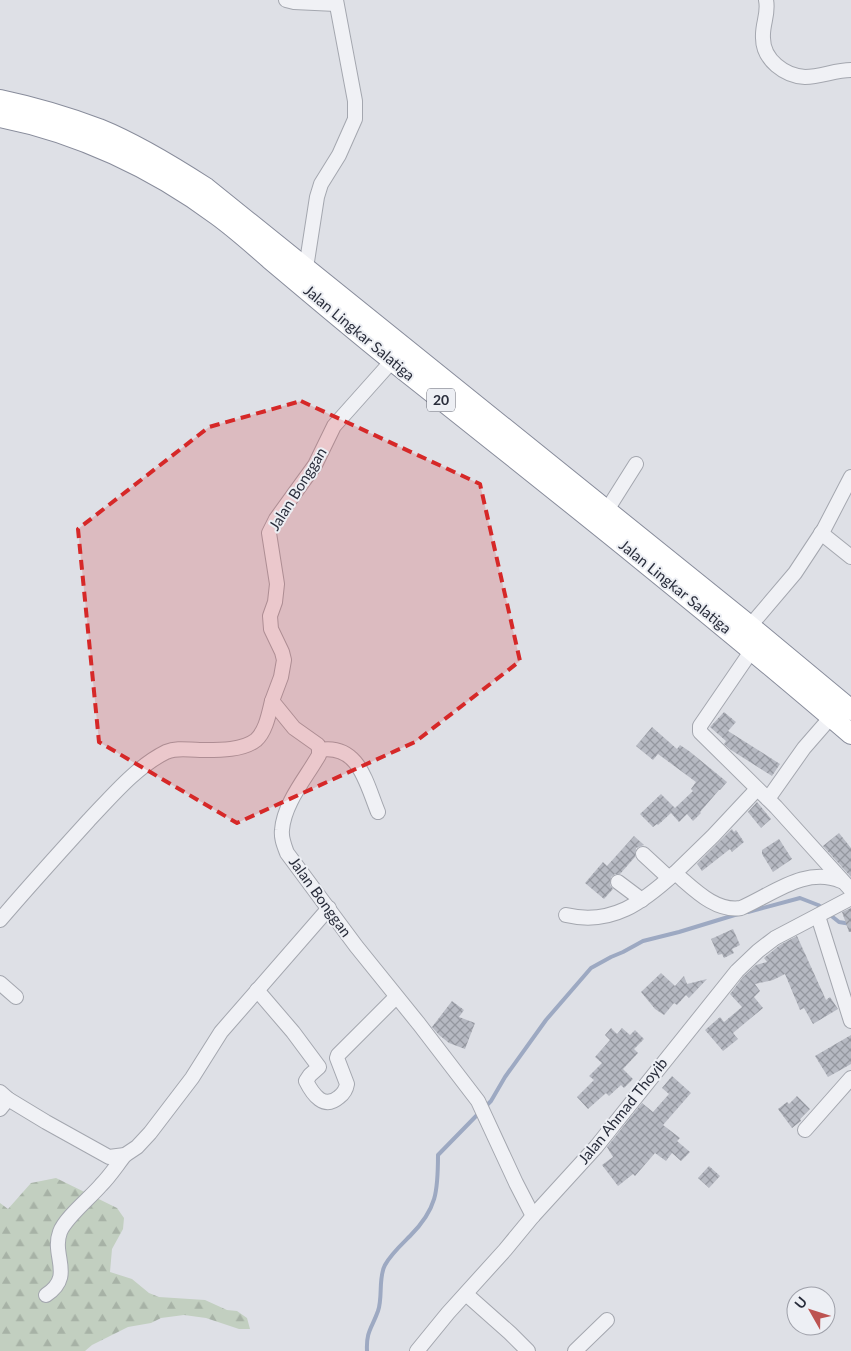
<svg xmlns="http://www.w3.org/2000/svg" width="851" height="1351" font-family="Lato,sans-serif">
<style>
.forest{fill:url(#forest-firs)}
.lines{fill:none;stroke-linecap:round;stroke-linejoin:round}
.stream{stroke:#9da9c2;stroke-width:4}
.building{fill:url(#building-cross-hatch)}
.minor-casing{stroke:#a4a7af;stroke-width:16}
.highway-casing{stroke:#888c9b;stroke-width:22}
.minor{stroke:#f0f1f5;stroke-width:14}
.highway{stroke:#fff;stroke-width:20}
.marked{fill:#d62828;fill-opacity:0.2;stroke:#d62828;stroke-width:4;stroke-dasharray:10 6;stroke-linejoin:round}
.labels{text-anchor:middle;stroke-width:4;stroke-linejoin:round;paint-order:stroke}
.shield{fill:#edeff4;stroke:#646772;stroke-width:1}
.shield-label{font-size:14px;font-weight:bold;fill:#292d3b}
.street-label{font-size:15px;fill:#292d3b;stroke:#edeff4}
</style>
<defs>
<pattern id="forest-firs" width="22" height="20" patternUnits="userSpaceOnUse" patternTransform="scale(1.25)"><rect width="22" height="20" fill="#c2cfc0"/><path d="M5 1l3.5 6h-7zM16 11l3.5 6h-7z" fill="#a7b2a6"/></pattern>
<pattern id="building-cross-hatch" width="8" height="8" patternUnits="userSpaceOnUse" patternTransform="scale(1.25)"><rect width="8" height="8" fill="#b6b9c2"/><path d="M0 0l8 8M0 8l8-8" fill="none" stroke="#94979f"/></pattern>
</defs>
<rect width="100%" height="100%" fill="#dee0e6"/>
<path class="forest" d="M56 1178 117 1208 124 1218 123 1229 112 1249 110 1272 132 1279 149 1293 159 1297 205 1300 227 1310 237 1311 247 1318 250 1329H239L206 1318 184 1315 161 1318 151 1323 128 1327 92 1345 85 1351H0V1203L8 1209 31 1183Z"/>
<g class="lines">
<g class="stream">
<path d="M748 912 800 898 818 905 824 909"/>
<path d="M829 914 839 922 851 924"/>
<path d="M485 1107 491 1101 505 1077 546 1020 591 968 611 957 623 952 643 941 679 932 738 914"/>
<path d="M367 1351C366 1331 372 1328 378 1311 383 1297 378 1278 385 1265 391 1254 401 1245 410 1236 437 1209 438 1191 438 1155L480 1112"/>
</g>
</g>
<g class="building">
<path d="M724 712 736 722 728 731 780 764 772 776 731 750 724 744 726 741 710 727Z"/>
<path d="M652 727 677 749 680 745 689 751 727 782 720 790H719L700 812 701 813 693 821 687 814 679 822 671 813 658 825 657 824 653 827 640 814 661 794 675 808 693 791 691 789 696 782 658 754 653 760 636 746Z"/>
<path d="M757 802 771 819 761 828 748 812Z"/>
<path d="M732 829 734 832 736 830 744 842 732 852 730 849 702 871 697 864Z"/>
<path d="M839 833 851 848V877L823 846Z"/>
<path d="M634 836 644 845 636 848 635 857 620 874H615L611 877 610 885 613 889 604 899 585 883 603 862 607 866Z"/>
<path d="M779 839 792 859 773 872 762 854V850Z"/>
<path d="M851 908V932H849L842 912Z"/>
<path d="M733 929 740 945 732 949 734 953 724 958 722 954 718 955 711 939Z"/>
<path d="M797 936 826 1000 830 997 838 1009 813 1024 804 1008 800 1010 785 974 773 980 755 984 760 991 754 997 763 1008 733 1033 738 1039 723 1051 705 1030 720 1017 724 1022 742 1007 730 994 743 977 756 965 767 962 764 958 780 945Z"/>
<path d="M661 973 675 986 684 976 687 984 707 979 689 998 686 995 677 1005 674 1003 664 1015 655 1009 641 992Z"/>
<path d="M452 1001 464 1010 459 1017 475 1023 465 1049 449 1043 439 1035 432 1027Z"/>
<path d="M611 1028 617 1034 622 1028 630 1035 635 1030 644 1039 634 1049 638 1053 623 1069 633 1079 624 1088 621 1085 609 1096 606 1093 588 1109 577 1097 594 1080 589 1076 602 1063 595 1057 610 1040 605 1035Z"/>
<path d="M851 1035V1064L828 1077 815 1056Z"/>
<path d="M672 1076 691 1093 663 1125 680 1138 677 1141 690 1152 681 1161 672 1153 666 1161 655 1153 635 1176 633 1174 618 1186 602 1165 613 1157 607 1147 642 1103 653 1112 669 1094 662 1088Z"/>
<path d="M797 1096 810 1109 800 1119 801 1121 792 1128 778 1109 787 1102 789 1104Z"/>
<path d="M709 1166 720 1176 709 1188 698 1178Z"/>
</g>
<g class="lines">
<defs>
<g id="minor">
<path d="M286 0 294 2 336 4"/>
<path d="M766 0C769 14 762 24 763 38 763 60 785 76 805 77 821 77 835 70 851 70"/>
<path d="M306 268 317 197 321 184 339 155 355 119V101L336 0"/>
<path d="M392 361 334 426 315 465 276 519 269 533 277 584 275 602 270 616 271 629 282 652 284 660 281 677 272 701 294 728 318 745 319 750V755C306 778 284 803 282 830 281 838 284 845 287 853L356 946 419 1024 478 1101 516 1183 533 1216"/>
<path d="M607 510 636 464"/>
<path d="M821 533 851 557"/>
<path d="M750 626 795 573 824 529 851 477"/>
<path d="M752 650 700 726V732L776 807 851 890"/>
<path d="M319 750C359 743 366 783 378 812"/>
<path d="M757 789 713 836 675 873C694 889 715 912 741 908 773 894 806 866 841 881"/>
<path d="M768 799 804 748 831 717"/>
<path d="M643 854 669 878"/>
<path d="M618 882 642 900"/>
<path d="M566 915C612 926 643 902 675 873"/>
<path d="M818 916 851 1021"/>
<path d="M0 920C29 886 59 853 89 820 112 796 136 767 166 752 178 747 188 750 200 750 216 750 242 751 256 740 266 731 269 713 272 701"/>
<path d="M0 983 16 997"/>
<path d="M257 990 293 1032 319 1067 310 1075 306 1081C313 1095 324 1110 339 1097 343 1094 346 1090 347 1084L337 1058 338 1055 396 997"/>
<path d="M0 1092 8 1099 46 1122 109 1157 125 1155 137 1147 150 1133 192 1078 221 1032 329 908"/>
<path d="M0 1109 8 1099"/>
<path d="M805 1130 851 1078"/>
<path d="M466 1294 510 1333 528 1351"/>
<path d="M46 1295C75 1276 51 1256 60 1232 65 1218 91 1197 101 1185 110 1176 117 1165 125 1155"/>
<path d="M417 1351 448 1313 505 1250 533 1216 596 1147 737 971 758 951 775 938 851 898"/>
<path d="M575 1351 607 1320"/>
</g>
<g id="highway">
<path d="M0 100C33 107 67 117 99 129 136 144 172 166 206 188L750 626 851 710"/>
<path d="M0 117C77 132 154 168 217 215 235 228 253 244 270 259 319 300 368 342 418 381 564 497 710 613 851 734"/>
</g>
</defs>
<use href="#minor" class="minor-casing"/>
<use href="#highway" class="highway-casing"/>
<use href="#minor" class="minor"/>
<use href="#highway" class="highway"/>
</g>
<path class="marked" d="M301 401 480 484 520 661 415 742 237 823 99 742 78 529 209 427Z"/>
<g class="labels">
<rect class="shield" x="427" y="388.5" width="28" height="23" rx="4"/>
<g class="shield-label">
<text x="441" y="405">20</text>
</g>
<g class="street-label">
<text transform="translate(359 333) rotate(40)" y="5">Jalan Lingkar Salatiga</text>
<text transform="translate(298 489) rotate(-58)" y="5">Jalan Bonggan</text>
<text transform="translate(675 587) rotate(39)" y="5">Jalan Lingkar Salatiga</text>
<text transform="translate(320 897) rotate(54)" y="5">Jalan Bonggan</text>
<text transform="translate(623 1111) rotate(-51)" y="5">Jalan Ahmad Thoyib</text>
</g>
</g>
<g transform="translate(811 1311) rotate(309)"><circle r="24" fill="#edeff4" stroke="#9fa1aa"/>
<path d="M0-4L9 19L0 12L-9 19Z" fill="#bd5351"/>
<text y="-8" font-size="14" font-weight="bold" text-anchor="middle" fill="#292d3b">U</text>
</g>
</svg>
